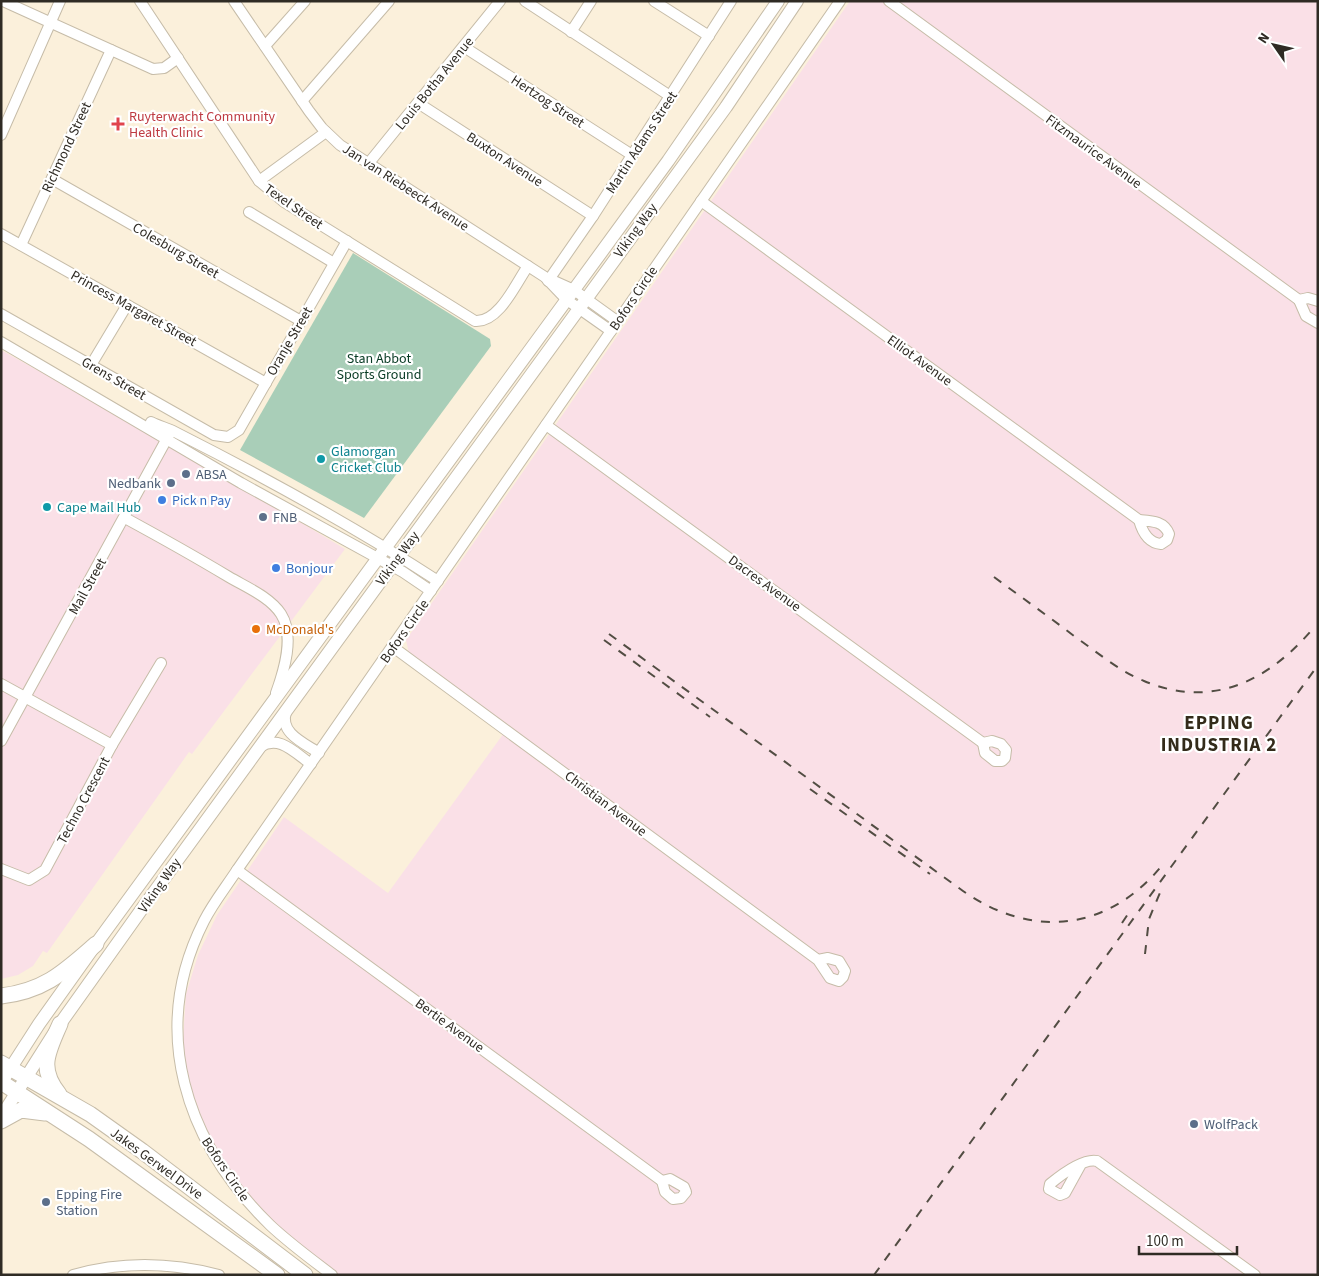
<svg xmlns="http://www.w3.org/2000/svg" width="1319" height="1276" font-family="'Source Sans 3',sans-serif">
<style>
.industrial{fill:#fae0e7}
.green{fill:#a9ceb8}
.lines{fill:none;stroke-linecap:round;stroke-linejoin:round}
.minor-casing{stroke:#c6bca8;stroke-width:12}
.major-casing{stroke:#c6bca8;stroke-width:14}
.highway-casing{stroke:#c6bca8;stroke-width:17}
.minor{stroke:#fff;stroke-width:10}
.major{stroke:#fff;stroke-width:12}
.highway{stroke:#fff;stroke-width:15}
.rail{stroke:#524d43;stroke-width:2;stroke-dasharray:9 9;stroke-linecap:butt}
.health-dot{fill:#e0444e;stroke:#fff;stroke-width:2}
.culture-dot{fill:#0f9aa8;stroke:#fff;stroke-width:2}
.service-dot{fill:#5c6f8a;stroke:#fff;stroke-width:2}
.shop-dot{fill:#3f7fe0;stroke:#fff;stroke-width:2}
.food-dot{fill:#e8710a;stroke:#fff;stroke-width:2}
.labels{text-anchor:middle;stroke-width:4.5;stroke-linejoin:round;paint-order:stroke}
.street-label{font-size:14px;fill:#2f2b24;stroke:#fff}
.health-label{font-size:14px;fill:#be3a42;stroke:#fff;text-anchor:start}
.park-label{font-size:14px;fill:#073a23;stroke:#fff}
.culture-label{font-size:14px;fill:#0d838f;stroke:#fff;text-anchor:start}
.service-label{font-size:14px;fill:#4e5e75;stroke:#fff;text-anchor:start}
.shop-label{font-size:14px;fill:#366cbe;stroke:#fff;text-anchor:start}
.food-label{font-size:14px;fill:#c56008;stroke:#fff;text-anchor:start}
.district-label{font-size:19px;font-weight:bold;letter-spacing:1px;fill:#332b1a;stroke:#fff}
</style>
<rect width="100%" height="100%" fill="#fbf0db"/>
<g class="industrial">
<path d="M850 1H1318V1275H337L286 1235 251 1199 229 1171 203 1123 185 1072 183 1040 186 994 198 955 217 915 284 817 388 893 509 726 410 658 406 640Z"/>
<path d="M1 350 156 436 345 549 192 754 189 752 47 953 43 951 33 966 18 975 1 979Z"/>
</g>
<path class="green" d="M353 253 490 339 491 346 364 518 240 450Z"/>
<g class="lines">
<defs>
<g id="minor">
<path d="M3 1 153 69 164 68 178 58"/>
<path d="M140 1 259 181 284 202 475 321C499 323 516 283 528 266"/>
<path d="M234 1 309 111 322 128 340 145 545 277 574 290 617 321"/>
<path d="M525 1 670 96"/>
<path d="M654 1 709 36"/>
<path d="M889 1 1299 300"/>
<path d="M571 32 591 1"/>
<path d="M265 46 305 1"/>
<path d="M464 47 632 155"/>
<path d="M302 101 389 1"/>
<path d="M418 103 593 216"/>
<path d="M1 135 60 1"/>
<path d="M368 164 500 1"/>
<path d="M52 179 301 321"/>
<path d="M259 181 326 132"/>
<path d="M701 201 1139 520"/>
<path d="M249 212 334 263"/>
<path d="M1 234 266 383"/>
<path d="M21 245 111 50"/>
<path d="M546 278 567 300 611 331"/>
<path d="M548 281 593 216 731 1"/>
<path d="M1299 300 1306 316 1318 323"/>
<path d="M1299 300 1308 298 1318 301"/>
<path d="M1 314 214 435 228 437 239 430 347 241"/>
<path d="M1 342 241 483 403 572 431 591"/>
<path d="M91 365 127 305"/>
<path d="M151 422C159 426 167 428 175 432 264 477 355 527 438 581"/>
<path d="M546 425 983 743"/>
<path d="M125 518C160 537 194 556 229 577 246 587 270 597 281 614 295 636 284 671 276 693"/>
<path d="M1139 520C1152 521 1164 521 1169 534L1167 540 1161 544C1148 543 1142 531 1139 520Z"/>
<path d="M393 647 818 960 830 978 839 981 843 977 845 971 839 961 828 958 818 960"/>
<path d="M1 684 112 745"/>
<path d="M286 712C279 733 304 743 319 753"/>
<path d="M1 741 170 433"/>
<path d="M992 741 1001 744 1006 750 1005 758 1002 761H995L985 753 983 743Z"/>
<path d="M260 747C279 734 295 753 311 764"/>
<path d="M1 869 29 880 45 870 112 745 161 663"/>
<path d="M237 870 662 1181"/>
<path d="M1081 1164 1065 1193 1060 1195 1049 1189 1050 1184C1061 1175 1083 1158 1097 1161L1255 1275"/>
<path d="M670 1179 684 1187 686 1192 681 1198 673 1199 665 1192 662 1181Z"/>
<path d="M73 1275C122 1261 170 1262 219 1275"/>
<path d="M332 1275C311 1259 289 1243 270 1225 186 1143 148 1031 204 921 213 903 226 887 237 870L840 1"/>
</g>
<g id="major">
<path d="M1 1083 39 1024 96 944 668 161 778 1"/>
<path d="M1 1117 60 1024 144 906 726 107 797 1"/>
</g>
<g id="highway">
<path d="M1 996C45 991 65 971 96 944"/>
<path d="M1 1063 90 1114 142 1151 305 1275"/>
<path d="M1 1082 89 1139 277 1275"/>
<path d="M59 1094C38 1068 48 1052 60 1024"/>
<path d="M1 1121 21 1110 45 1113"/>
</g>
</defs>
<use href="#minor" class="minor-casing"/>
<use href="#major" class="major-casing"/>
<use href="#highway" class="highway-casing"/>
<use href="#minor" class="minor"/>
<use href="#major" class="major"/>
<use href="#highway" class="highway"/>
<g class="rail">
<path d="M994 577C1021 597 1048 616 1074 636 1097 652 1119 671 1144 681 1211 709 1266 682 1310 632"/>
<path d="M609 634 963 891C1033 940 1110 931 1164 863"/>
<path d="M604 640 710 717"/>
<path d="M810 789 930 874"/>
<path d="M1122 923 1132 908"/>
<path d="M1145 954 1149 919 1162 888"/>
<path d="M874 1275 1318 665"/>
</g>
</g>
<path class="health-dot" d="M115.5 116.5h5v5h5v5h-5v5h-5v-5h-5v-5h5z"/>
<g class="culture-dot">
<circle cx="321" cy="459" r="5"/>
<circle cx="47" cy="507" r="5"/>
</g>
<g class="service-dot">
<circle cx="186" cy="474" r="5"/>
<circle cx="171" cy="483" r="5"/>
<circle cx="263" cy="517" r="5"/>
<circle cx="1194" cy="1124" r="5"/>
<circle cx="46" cy="1202" r="5"/>
</g>
<g class="shop-dot">
<circle cx="162" cy="500" r="5"/>
<circle cx="276" cy="568" r="5"/>
</g>
<circle class="food-dot" cx="256" cy="629" r="5"/>
<g class="labels">
<g class="street-label">
<text transform="translate(434 83) rotate(-51)" y="5">Louis Botha Avenue</text>
<text transform="translate(548 101) rotate(33)" y="5">Hertzog Street</text>
<text transform="translate(641 142) rotate(-57)" y="5">Martin Adams Street</text>
<text transform="translate(66 147) rotate(-65)" y="5">Richmond Street</text>
<text transform="translate(1094 151) rotate(36)" y="5">Fitzmaurice Avenue</text>
<text transform="translate(505 159) rotate(33)" y="5">Buxton Avenue</text>
<text transform="translate(406 187) rotate(33)" y="5">Jan van Riebeeck Avenue</text>
<text transform="translate(294 206) rotate(35)" y="5">Texel Street</text>
<text transform="translate(635 230) rotate(-54)" y="5">Viking Way</text>
<text transform="translate(176 250) rotate(30)" y="5">Colesburg Street</text>
<text transform="translate(633 298) rotate(-56)" y="5">Bofors Circle</text>
<text transform="translate(134 308) rotate(29)" y="5">Princess Margaret Street</text>
<text transform="translate(289 341) rotate(-60)" y="5">Oranje Street</text>
<text transform="translate(920 360) rotate(36)" y="5">Elliot Avenue</text>
<text transform="translate(114 378) rotate(30)" y="5">Grens Street</text>
<text transform="translate(397 558) rotate(-54)" y="5">Viking Way</text>
<text transform="translate(765 583) rotate(36)" y="5">Dacres Avenue</text>
<text transform="translate(87 586) rotate(-61)" y="5">Mail Street</text>
<text transform="translate(404 631) rotate(-55)" y="5">Bofors Circle</text>
<text transform="translate(83 800) rotate(-62)" y="5">Techno Crescent</text>
<text transform="translate(606 803) rotate(37)" y="5">Christian Avenue</text>
<text transform="translate(159 885) rotate(-55)" y="5">Viking Way</text>
<text transform="translate(450 1025) rotate(36)" y="5">Bertie Avenue</text>
<text transform="translate(157 1163) rotate(36)" y="5">Jakes Gerwel Drive</text>
<text transform="translate(226 1169) rotate(56)" y="5">Bofors Circle</text>
</g>
<g class="health-label">
<text x="129" y="121">Ruyterwacht Community<tspan x="129" dy="16">Health Clinic</tspan></text>
</g>
<g class="park-label">
<text x="379" y="363">Stan Abbot<tspan x="379" dy="16">Sports Ground</tspan></text>
</g>
<g class="culture-label">
<text x="331" y="456">Glamorgan<tspan x="331" dy="16">Cricket Club</tspan></text>
<text x="57" y="512">Cape Mail Hub</text>
</g>
<g class="service-label">
<text x="196" y="479">ABSA</text>
<text x="161" y="488" text-anchor="end">Nedbank</text>
<text x="273" y="522">FNB</text>
<text x="1204" y="1129">WolfPack</text>
<text x="56" y="1199">Epping Fire<tspan x="56" dy="16">Station</tspan></text>
</g>
<g class="shop-label">
<text x="172" y="505">Pick n Pay</text>
<text x="286" y="573">Bonjour</text>
</g>
<g class="food-label">
<text x="266" y="634">McDonald's</text>
</g>
<g class="district-label">
<text x="1219" y="729">EPPING<tspan x="1219" dy="22">INDUSTRIA 2</tspan></text>
</g>
</g>
<rect width="1319" height="1276" fill="none" stroke="#2f2b24" stroke-width="5"/>
<g transform="translate(1274 45) rotate(304)" stroke="#ffffff" stroke-width="4" paint-order="stroke">
<path d="M0-4L9 19L0 12L-9 19Z" fill="#2f2b24"/>
<text y="-8" font-size="14" font-weight="bold" text-anchor="middle" fill="#2f2b24">N</text>
</g>
<path d="M1139 1246v8h98v-8" fill="none" stroke="#2f2b24" stroke-width="2.5"/>
<text x="1146" y="1246" font-size="15" fill="#2f2b24" stroke="#ffffff" stroke-width="4" paint-order="stroke">100 m</text>
</svg>
